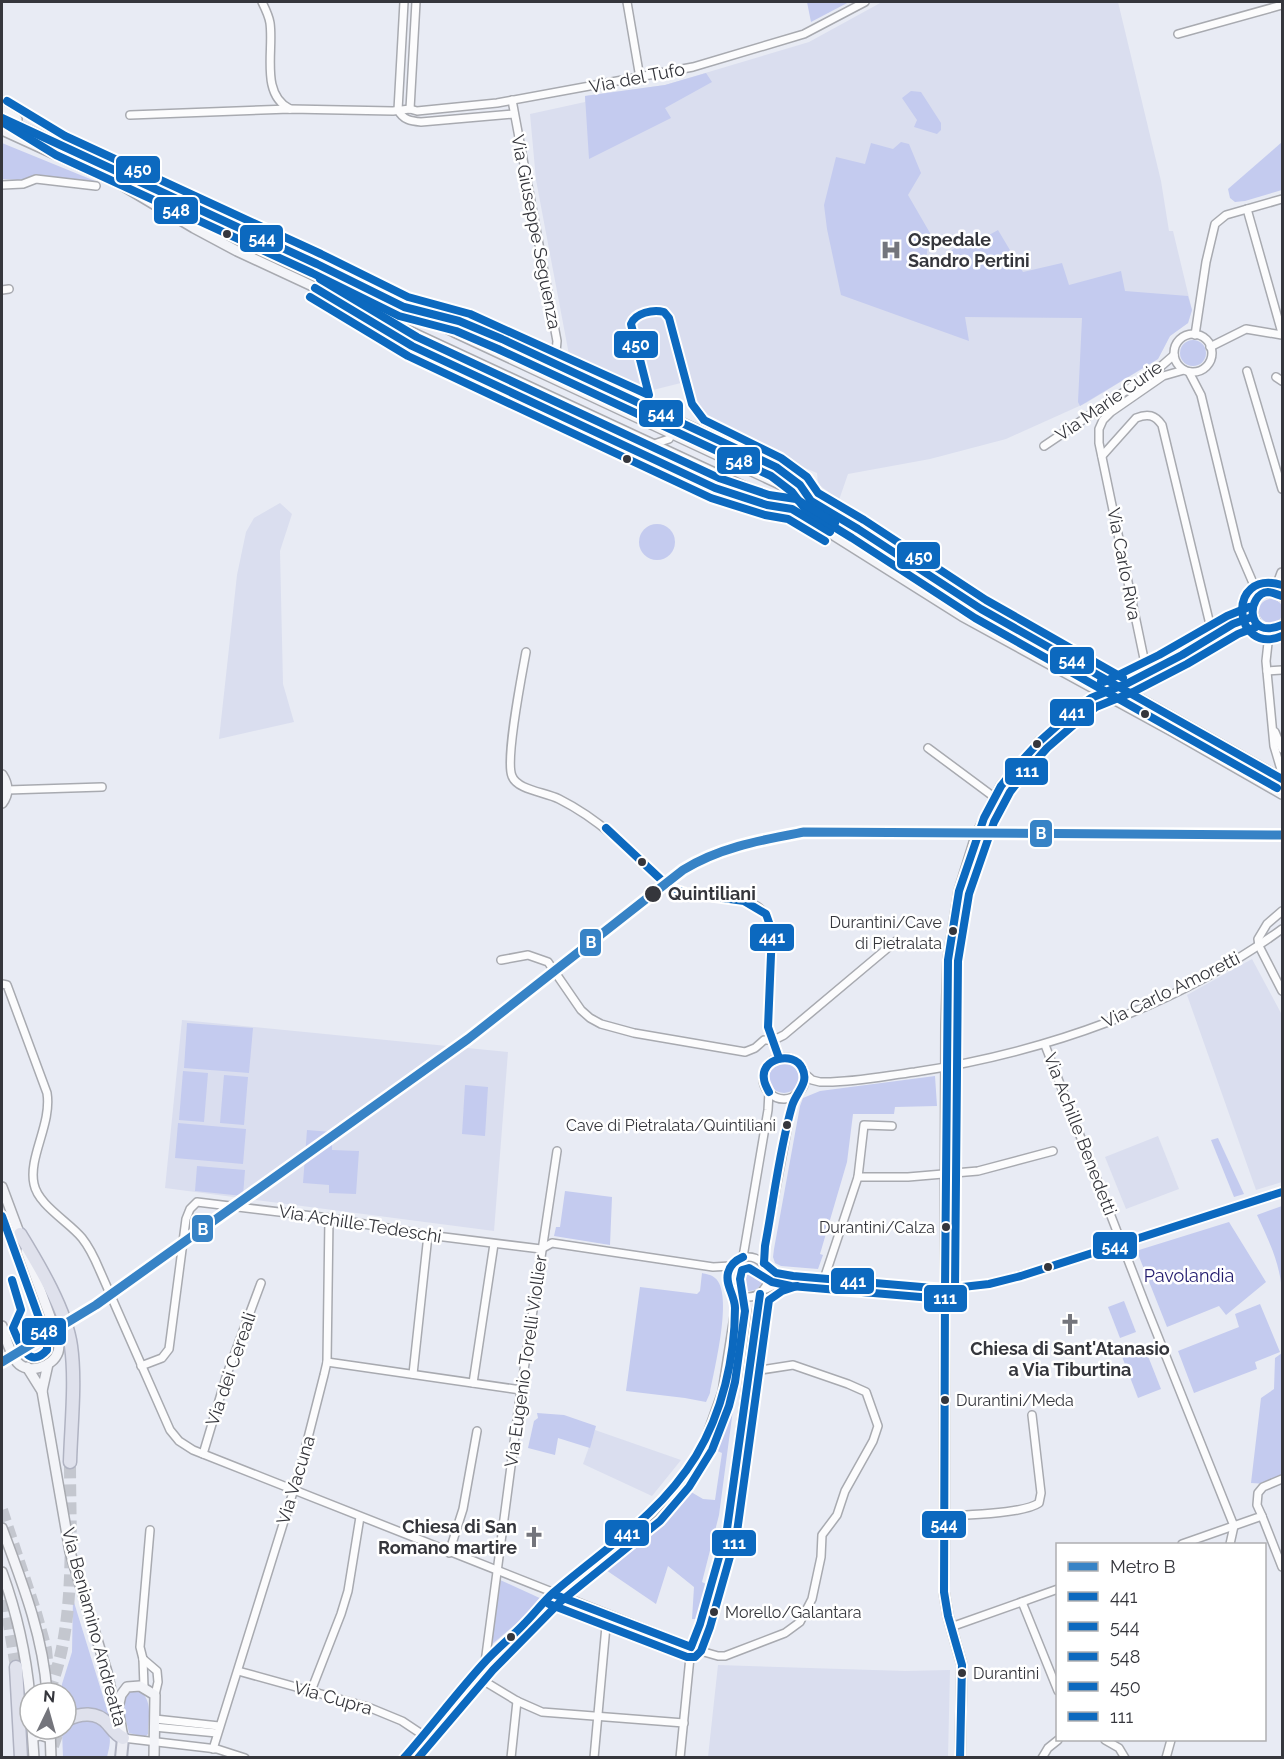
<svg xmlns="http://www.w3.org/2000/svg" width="1284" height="1759" font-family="Raleway,sans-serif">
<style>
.built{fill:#dadeef}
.green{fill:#c4cbef}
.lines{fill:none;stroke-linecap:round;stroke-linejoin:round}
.highway-tunnel{stroke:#c4c7cf;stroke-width:12;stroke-dasharray:12 6;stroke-linecap:butt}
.street-casing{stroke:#a8aab0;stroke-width:10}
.secondary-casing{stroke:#a8aab0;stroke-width:12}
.primary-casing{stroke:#b0b3c2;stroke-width:14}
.highway-casing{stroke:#b0b3c2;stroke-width:15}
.street{stroke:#fcfcfd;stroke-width:7}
.secondary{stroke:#f3f4f8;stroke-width:9}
.primary{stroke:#ebecf3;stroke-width:10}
.highway{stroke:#dfe1ec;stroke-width:12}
.bus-1-casing{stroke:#fff;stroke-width:12}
.bus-2-casing{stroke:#fff;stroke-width:12}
.bus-3-casing{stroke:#fff;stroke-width:12}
.bus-4-casing{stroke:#fff;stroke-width:12}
.bus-5-casing{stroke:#fff;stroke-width:12}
.bus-1{stroke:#0c69bf;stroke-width:8}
.bus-2{stroke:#0c69bf;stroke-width:8}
.bus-3{stroke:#0c69bf;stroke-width:8}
.bus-4{stroke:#0c69bf;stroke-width:8}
.bus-5{stroke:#0c69bf;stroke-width:8}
.metro-1-casing{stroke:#fff;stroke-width:14}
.metro-1{stroke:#3783c6;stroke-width:9}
.bus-dot{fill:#35363c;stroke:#fff;stroke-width:2}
.labels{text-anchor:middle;stroke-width:5;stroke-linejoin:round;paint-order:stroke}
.bus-label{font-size:16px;fill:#35363c;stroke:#fff;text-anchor:end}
.street-label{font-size:18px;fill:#35363c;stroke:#fff}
.poi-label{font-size:18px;font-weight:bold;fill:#35363c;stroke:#fff;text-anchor:start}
.stop-label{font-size:18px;font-weight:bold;fill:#35363c;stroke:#fff;text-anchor:start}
.park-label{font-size:18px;fill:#20196d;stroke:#fff}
.line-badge{stroke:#fff;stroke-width:2}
.badge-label{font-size:16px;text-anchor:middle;font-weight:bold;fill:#fff}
</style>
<rect width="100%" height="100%" fill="#e8ebf4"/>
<g class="built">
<path d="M882 2H1118L1161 181 1169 231H1173L1192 310 1188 323 1170 336 1158 359 1086 403 1006 439 930 459 848 474 839 500 818 484 817 473 732 438 699 416 689 403 681 383 641 393 570 360 536 180 530 114 585 102V96L665 85 809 42Z"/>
<path d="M280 503 292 514 280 551 283 684 294 722 219 739 237 575 246 532 254 518Z"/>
<path d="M1252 959 1282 1015V1182L1256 1190 1187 995Z"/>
<path d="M182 1020 508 1052 494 1231 165 1188Z"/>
<path d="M1158 1136 1179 1189 1126 1209 1105 1157Z"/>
<path d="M595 1430 681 1460 652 1496 583 1464Z"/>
<path d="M718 1665 905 1671 950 1670 948 1757H708Z"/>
</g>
<g class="green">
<path d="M807 2H849L811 22Z"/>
<path d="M706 73 712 82 665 108 671 118 589 159 585 96 665 85Z"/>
<path d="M911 91 921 92 941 123V130L937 134 914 127 917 120 902 98Z"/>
<path d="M901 142 909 144 921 173 908 195 930 233 925 266 967 241 971 245 998 230 1023 272 1062 263 1069 285 1121 271 1125 291 1188 296 1192 310 1188 323 1170 336 1158 359 1080 406 1078 402 1082 318 965 317 969 341 841 295 827 229 824 205 836 157 865 164 871 143 893 149Z"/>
<path d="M1282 142V190L1245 201 1235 202 1230 198 1228 189Z"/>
<path d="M2 143 100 183 43 176 18 180 2 179Z"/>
<circle cx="1193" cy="353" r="13"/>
<circle cx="657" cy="542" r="18"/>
<circle cx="1271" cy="611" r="12"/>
<path d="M187 1023 253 1028 249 1073 184 1068Z"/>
<circle cx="784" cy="1078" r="15"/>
<path d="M183 1071 208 1073 204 1122 179 1120Z"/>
<path d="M224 1075 248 1077 244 1125 220 1123Z"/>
<path d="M935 1076 937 1106 895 1107 894 1114H853L847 1162 820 1254 823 1255 818 1269 781 1266 775 1263 773 1257 774 1249 800 1106 803 1098 820 1091Z"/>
<path d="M465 1085 488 1087 485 1136 462 1134Z"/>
<path d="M178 1123 246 1129 243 1164 175 1158Z"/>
<path d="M307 1130 332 1132V1150L359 1151 356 1194 329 1193V1185L303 1183Z"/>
<path d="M1218 1138 1244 1194 1234 1197 1211 1140Z"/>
<path d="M197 1166 245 1170 243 1196 195 1191Z"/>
<path d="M565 1191 612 1197 610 1245 554 1236 556 1227H560Z"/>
<path d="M1282 1206V1292C1280 1263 1269 1241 1257 1215Z"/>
<path d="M1229 1222 1266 1282 1226 1315 1219 1306 1167 1327 1138 1254 1139 1250Z"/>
<circle cx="749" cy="1277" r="14"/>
<path d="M702 1273C706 1274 712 1275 715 1278 734 1293 714 1370 710 1393L706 1402 685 1398 626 1391 640 1287 697 1294 700 1291Z"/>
<path d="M1124 1301 1136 1332 1120 1338 1108 1307Z"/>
<path d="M1260 1304 1280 1352 1255 1362 1257 1369 1194 1393 1178 1351 1239 1327 1235 1314Z"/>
<path d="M742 1318 745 1319 719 1515 702 1582 706 1584 696 1619H692L694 1587 668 1566 656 1604 603 1568 664 1516 686 1489 703 1499 715 1500 722 1453 713 1449V1447L710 1445 724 1412H726L736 1370Z"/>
<path d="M1144 1346 1161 1389 1138 1398 1121 1354Z"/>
<path d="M1282 1353V1477L1267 1484 1251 1483 1261 1398 1274 1389 1275 1358Z"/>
<path d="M537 1413 564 1415 596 1426 590 1448 558 1438 555 1455 528 1448 534 1421 538 1418Z"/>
<path d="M498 1579 544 1600 490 1646Z"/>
<path d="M73 1599 109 1716 66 1715V1693H61L62 1684 72 1652Z"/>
<path d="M138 1690C154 1699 148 1719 148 1734L145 1737 129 1733C126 1716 118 1706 129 1691Z"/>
<path d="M92 1719C111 1731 113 1735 107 1757H63L62 1732 64 1729H66V1725L72 1721Z"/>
</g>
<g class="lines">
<g class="highway-tunnel">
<path d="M2 1510 36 1613 46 1649 48 1671"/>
<path d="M2 1582 16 1667"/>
<path d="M49 1692C55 1676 60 1660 63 1643 74 1584 70 1522 70 1462"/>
<path d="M53 1746 59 1729"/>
</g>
<defs>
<g id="street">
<path d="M262 2C265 8 269 16 270 23 274 51 260 94 290 109"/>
<path d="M404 2 398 110C403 120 411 121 421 122L514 114"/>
<path d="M627 2 640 78"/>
<path d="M1178 34 1282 5"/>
<path d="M512 100 557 341 555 363"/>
<path d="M410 109 416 2"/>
<path d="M130 115 290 109 393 111 410 109 417 111 497 103 693 67 804 34 865 2"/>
<path d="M2 185 23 184 36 179 96 186"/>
<path d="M1247 209 1282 333"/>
<path d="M2 290 9 289"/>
<path d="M350 307 402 341 715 488 759 503 785 508"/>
<path d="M415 310 459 321 502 339 748 452 790 476 800 485 811 501"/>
<circle cx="1193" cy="353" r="19"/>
<path d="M1195 335 1206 262 1215 224 1226 215 1282 199"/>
<path d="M1210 347 1246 329 1282 335"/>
<path d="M1247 371 1282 489"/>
<path d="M1189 372 1201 395 1238 548 1253 583 1256 599"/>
<path d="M1276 377 1282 381"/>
<path d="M654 444 669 439 679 420"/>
<path d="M1044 446 1158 369 1174 355"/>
<path d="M1102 456 1136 418C1148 413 1155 415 1162 425L1213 637"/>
<path d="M1274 630 1268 643 1266 661 1274 746 1282 773"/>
<path d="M526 652C522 674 505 760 512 776 517 790 545 792 559 799 601 820 631 851 663 883 693 906 766 882 772 931L768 1027 779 1058"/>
<path d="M1267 671 1282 670"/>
<path d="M1147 673 1099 443V429L1103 420 1111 412 1163 376 1184 370"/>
<path d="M1275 732 1282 749"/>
<path d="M928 748 994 797"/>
<path d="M7 790 102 787"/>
<path d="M1282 911 1267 924 1258 939 1259 946 1282 991"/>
<path d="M501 960 528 955 548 962 581 1010 590 1018 601 1024 634 1033 745 1052 755 1048 764 1040H774L784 1035 896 941"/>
<path d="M2 984 7 985 47 1093C52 1124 28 1157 34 1184 38 1205 69 1222 82 1238 90 1248 95 1259 100 1271L170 1430 179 1441 193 1450 704 1652 718 1656H725L785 1633 800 1622 812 1599 821 1557 822 1535 837 1515 845 1491 873 1441 878 1426 866 1392 848 1384 793 1365 748 1372"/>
<path d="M1045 1045 1145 1304 1234 1526"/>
<circle cx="784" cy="1078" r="21"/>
<path d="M804 1073 812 1080 820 1082C851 1083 884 1076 915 1072 1046 1052 1175 1007 1282 929"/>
<path d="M858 1177H908L978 1171 1053 1151"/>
<path d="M541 1249 552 1243 713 1267 731 1266"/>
<circle cx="748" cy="1277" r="20"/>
<path d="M743 1257 768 1110 769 1092"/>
<path d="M764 1263 765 1246 790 1114 795 1095"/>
<path d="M766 1266 776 1273 793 1276 936 1290 989 1284 1046 1268 1282 1192"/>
<path d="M824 1279 858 1177 864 1125 892 1126"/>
<path d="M766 1289 791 1277"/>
<path d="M327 1362 521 1390"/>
<path d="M141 1366 162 1358 169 1349 186 1219 190 1209 197 1202 329 1218 428 1235 541 1249"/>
<path d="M413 1374 428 1235"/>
<path d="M473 1383 494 1244"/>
<path d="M203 1454 227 1374 261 1283"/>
<path d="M944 1516C965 1515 1023 1514 1039 1503L1041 1493 1032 1415"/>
<path d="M1262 1516 1282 1567"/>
<path d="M1182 1544 1262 1516 1257 1505 1258 1493 1263 1487 1282 1479"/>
<path d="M1230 1544 1234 1526"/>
<path d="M449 1553 463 1509 477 1431"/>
<path d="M1022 1602 1058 1691"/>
<path d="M951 1627 1058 1589"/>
<path d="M143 1659 157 1671 158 1682 155 1695"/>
<path d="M485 1663 521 1390 557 1151"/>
<path d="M238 1671 368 1707 402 1721 423 1735"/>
<path d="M474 1675 517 1701 542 1712 684 1723"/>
<path d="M144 1687 143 1659 140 1647 150 1530"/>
<path d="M311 1691 341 1614 348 1591 360 1517"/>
<path d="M155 1719 219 1726"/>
<path d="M154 1727 217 1733"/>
<path d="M33 1738 40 1736 50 1739"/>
<path d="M123 1738 217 1749 245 1758"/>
<path d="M1105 1740 1119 1748 1125 1758"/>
<path d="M213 1749 299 1473 324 1375 327 1362 329 1218"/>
<path d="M404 1758 485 1663 553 1594 585 1570 653 1513 680 1481 703 1445 722 1392 735 1310 732 1289"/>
<path d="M511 1758 517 1701"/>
<path d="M594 1758 607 1615"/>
<path d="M680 1758 691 1647 700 1624 728 1522 756 1312 760 1294"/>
<path d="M1042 1758 1048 1748 1058 1740"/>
<path d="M1166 1758 1171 1740"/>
</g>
<g id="secondary">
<path d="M2 110 17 119"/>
<path d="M2 118 317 264 454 332 786 487 858 529 981 609 1282 779"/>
<path d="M2 130 120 184 194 228 237 251 792 509 962 616 1172 731 1282 794"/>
<path d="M1275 592 1282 573"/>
<path d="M1282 596C1240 574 1246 650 1282 625"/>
<path d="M2 775C8 784 9 794 2 803"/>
<path d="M2 1187 21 1238"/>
<path d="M2 1326C6 1337 9 1353 17 1362 28 1375 53 1367 58 1352 60 1346 58 1339 56 1333L26 1251"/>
<path d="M27 1367 42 1391 70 1552 107 1672 112 1695 118 1709 123 1738"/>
<path d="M42 1391 48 1364"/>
<path d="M2 1528C22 1582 43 1635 47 1693"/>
<path d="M2 1572C17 1613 26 1654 30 1697"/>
<path d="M118 1708 121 1695 127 1687 140 1686 155 1695 154 1758"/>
<path d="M32 1729 34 1758"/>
<path d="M50 1729 51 1758"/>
<path d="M960 1758 962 1665 948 1616 944 1592 946 1025 948 960 959 891 976 836 1001 786 1040 741 1087 701 1128 683 1182 655 1233 624 1252 617"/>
</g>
<path id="primary" d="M121 1758 123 1738"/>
<g id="highway">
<path d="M20 1234C39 1265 66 1310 71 1346 76 1381 71 1426 70 1462"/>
<path d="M16 1667 21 1758"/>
<path d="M66 1720C80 1713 97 1711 108 1724 113 1730 116 1735 123 1738"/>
</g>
</defs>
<use href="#street" class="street-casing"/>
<use href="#secondary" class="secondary-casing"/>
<use href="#primary" class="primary-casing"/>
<use href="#highway" class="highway-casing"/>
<use href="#street" class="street"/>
<use href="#secondary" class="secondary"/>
<use href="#primary" class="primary"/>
<use href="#highway" class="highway"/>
<defs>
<g id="bus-1">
<path d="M1282 596C1278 595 1272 592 1268 592 1247 593 1244 641 1282 625"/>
<path d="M606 828 670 888 686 893 744 901 766 914 772 931 768 1027 779 1058"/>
<path d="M764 1263 765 1246C774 1199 779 1151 792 1106 796 1092 810 1083 802 1068 793 1050 760 1059 764 1079 764 1083 767 1088 769 1092"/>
<path d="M764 1263 776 1273 793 1276 945 1289"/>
<path d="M945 1289 948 960 959 891 984 818 1001 786 1017 766 1040 741 1077 708 1091 698 1128 683 1182 655 1233 624 1252 617"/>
<path d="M553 1594 691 1647 700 1624 727 1529 760 1294"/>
<path d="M404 1758C431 1727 456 1694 483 1664 496 1649 512 1637 525 1623 535 1613 543 1602 553 1593 605 1548 659 1516 696 1456 722 1413 735 1358 735 1308 735 1296 725 1285 728 1273 730 1265 736 1260 743 1257"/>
</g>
<g id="bus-2">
<path d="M2 118 317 264 404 307 459 321 502 339 776 467 800 485 811 501 858 529 981 609 1282 779"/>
<path d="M315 288 412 346 715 488 767 505 792 509 830 532"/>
<path d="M945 1289 944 1592 948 1616 962 1665 960 1758"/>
<path d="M945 1289 989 1284 1021 1276 1282 1192"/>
</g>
<g id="bus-3">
<path d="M2 122 56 155 312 273 399 316 456 331 498 349 771 476 792 492 805 509 852 538 975 618 1277 788"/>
<path d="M310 297 408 356 711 498 765 515 788 519 825 541"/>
<path d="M2 1216 47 1340V1350C28 1371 19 1342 13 1328L21 1310 12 1280"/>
</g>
<g id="bus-4">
<path d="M7 101 65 136 321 254 408 297 470 314 649 395 631 324C635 313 653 309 664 312L669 318 692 404 704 420 781 458 807 477 818 493 864 520 986 600 1123 678"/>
<path d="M320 279 417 337 719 478 769 495 796 499 835 523"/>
<path d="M1101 681 1104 682 1159 655 1227 616 1249 607"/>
</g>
<g id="bus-5">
<path d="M1282 585C1225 568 1233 657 1282 636"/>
<path d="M549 1604 687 1657H695L701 1651 710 1627 737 1532 769 1300 782 1291 797 1286"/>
<path d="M418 1758 493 1670 560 1602 660 1521 689 1487 712 1450 729 1406 735 1382 745 1311 740 1279 742 1270 749 1268 772 1282 791 1286 944 1299 953 1296 955 1289 958 961 969 894 994 822 1010 792 1025 773 1047 748 1084 716 1096 707 1133 692 1187 664 1238 634 1256 627"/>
</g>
</defs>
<use href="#bus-1" class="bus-1-casing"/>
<use href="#bus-2" class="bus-2-casing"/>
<use href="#bus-3" class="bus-3-casing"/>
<use href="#bus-4" class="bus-4-casing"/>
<use href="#bus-5" class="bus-5-casing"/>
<use href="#bus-1" class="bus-1"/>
<use href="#bus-2" class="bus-2"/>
<use href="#bus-3" class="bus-3"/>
<use href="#bus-4" class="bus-4"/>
<use href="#bus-5" class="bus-5"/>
<defs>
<path id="metro-1" d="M2 1362 96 1305 468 1039 683 870C720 847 762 840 804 832L1282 835"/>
</defs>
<use href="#metro-1" class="metro-1-casing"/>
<use href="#metro-1" class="metro-1"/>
</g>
<defs>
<symbol id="hospital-bare" viewBox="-9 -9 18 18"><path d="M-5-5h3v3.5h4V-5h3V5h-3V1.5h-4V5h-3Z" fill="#74757c" stroke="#fff" stroke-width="2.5" paint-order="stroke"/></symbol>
<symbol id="church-bare" viewBox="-9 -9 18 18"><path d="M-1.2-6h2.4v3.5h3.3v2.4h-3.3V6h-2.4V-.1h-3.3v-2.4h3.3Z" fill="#74757c" stroke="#fff" stroke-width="2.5" paint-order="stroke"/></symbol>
</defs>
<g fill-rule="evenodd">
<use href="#hospital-bare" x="876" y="235" width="30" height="30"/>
<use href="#church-bare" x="1055" y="1309" width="30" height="30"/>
<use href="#church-bare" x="519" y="1522" width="30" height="30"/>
</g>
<g class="bus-dot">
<circle cx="227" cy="234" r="5"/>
<circle cx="627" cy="459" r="5"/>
<circle cx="1145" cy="714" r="5"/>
<circle cx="1037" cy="744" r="5"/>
<circle cx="642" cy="862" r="5"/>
<circle cx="653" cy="894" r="9"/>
<circle cx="953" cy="931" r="5"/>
<circle cx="787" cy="1125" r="5"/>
<circle cx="946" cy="1227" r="5"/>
<circle cx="1048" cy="1267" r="5"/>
<circle cx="945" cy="1400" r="5"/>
<circle cx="714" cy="1612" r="5"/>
<circle cx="511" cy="1637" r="5"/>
<circle cx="962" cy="1673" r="5"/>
</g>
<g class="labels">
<g class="bus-label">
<text x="942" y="928">Durantini/Cave<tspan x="942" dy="21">di Pietralata</tspan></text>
<text x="776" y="1131">Cave di Pietralata/Quintiliani</text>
<text x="935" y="1233">Durantini/Calza</text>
<text x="956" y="1406" text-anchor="start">Durantini/Meda</text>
<text x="725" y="1618" text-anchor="start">Morello/Galantara</text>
<text x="973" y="1679" text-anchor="start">Durantini</text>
</g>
<g class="street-label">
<text transform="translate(637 78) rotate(-11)" y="6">Via del Tufo</text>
<text transform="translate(536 232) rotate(79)" y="6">Via Giuseppe Seguenza</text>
<text transform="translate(1109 401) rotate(-35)" y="6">Via Marie Curie</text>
<text transform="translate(1124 564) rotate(79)" y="6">Via Carlo Riva</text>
<text transform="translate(1171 990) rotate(-26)" y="6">Via Carlo Amoretti</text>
<text transform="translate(1080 1134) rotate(69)" y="6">Via Achille Benedetti</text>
<text transform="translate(360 1224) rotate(9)" y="6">Via Achille Tedeschi</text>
<text transform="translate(526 1361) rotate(-82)" y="6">Via Eugenio Torelli Viollier</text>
<text transform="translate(231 1369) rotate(-71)" y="6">Via dei Cereali</text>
<text transform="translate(296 1480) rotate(-73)" y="6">Via Vacuna</text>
<text transform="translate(94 1627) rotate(75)" y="6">Via Beniamino Andreatta</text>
<text transform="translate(333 1698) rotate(16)" y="6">Via Cupra</text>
</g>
<g class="poi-label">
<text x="908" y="246">Ospedale<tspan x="908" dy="21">Sandro Pertini</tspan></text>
<text x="1070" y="1355" text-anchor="middle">Chiesa di Sant'Atanasio<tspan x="1070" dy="21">a Via Tiburtina</tspan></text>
<text x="517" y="1533" text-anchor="end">Chiesa di San<tspan x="517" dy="21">Romano martire</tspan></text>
</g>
<g class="stop-label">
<text x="668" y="900">Quintiliani</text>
</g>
<g class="park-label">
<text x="1189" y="1282">Pavolandia</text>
</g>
</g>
<g class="line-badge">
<rect x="115" y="155" width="46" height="29" rx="6" fill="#0c69bf"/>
<rect x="153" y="196" width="46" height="29" rx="6" fill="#0c69bf"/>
<rect x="239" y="224" width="45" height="29" rx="6" fill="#0c69bf"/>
<rect x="613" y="330" width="46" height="29" rx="6" fill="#0c69bf"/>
<rect x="638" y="399" width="46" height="29" rx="6" fill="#0c69bf"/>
<rect x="716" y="446" width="45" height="29" rx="6" fill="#0c69bf"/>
<rect x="896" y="541" width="45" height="29" rx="6" fill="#0c69bf"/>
<rect x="1049" y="646" width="46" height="29" rx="6" fill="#0c69bf"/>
<rect x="1049" y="698" width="46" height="29" rx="6" fill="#0c69bf"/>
<rect x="1004" y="757" width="45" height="29" rx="6" fill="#0c69bf"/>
<rect x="1029" y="819" width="24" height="29" rx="6" fill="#3783c6"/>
<rect x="749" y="923" width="46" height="29" rx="6" fill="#0c69bf"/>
<rect x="579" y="928" width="23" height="29" rx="6" fill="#3783c6"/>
<rect x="191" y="1214" width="23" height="29" rx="6" fill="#3783c6"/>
<rect x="1092" y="1231" width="46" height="29" rx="6" fill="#0c69bf"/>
<rect x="830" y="1267" width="45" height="28" rx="6" fill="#0c69bf"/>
<rect x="923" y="1284" width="45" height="29" rx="6" fill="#0c69bf"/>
<rect x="21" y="1317" width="46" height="29" rx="6" fill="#0c69bf"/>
<rect x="921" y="1510" width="46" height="29" rx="6" fill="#0c69bf"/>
<rect x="604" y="1519" width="46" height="28" rx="6" fill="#0c69bf"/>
<rect x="711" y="1529" width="46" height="28" rx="6" fill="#0c69bf"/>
</g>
<g class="badge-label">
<text x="138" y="175">450</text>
<text x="176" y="216">548</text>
<text x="262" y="244">544</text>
<text x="636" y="350">450</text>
<text x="661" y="419">544</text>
<text x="739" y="467">548</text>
<text x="919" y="562">450</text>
<text x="1072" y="666">544</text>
<text x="1072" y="718">441</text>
<text x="1027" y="777">111</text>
<text x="1041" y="839">B</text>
<text x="772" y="943">441</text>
<text x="591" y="948">B</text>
<text x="203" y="1235">B</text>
<text x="1115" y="1252">544</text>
<text x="853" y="1287">441</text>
<text x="945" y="1304">111</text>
<text x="44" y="1337">548</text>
<text x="944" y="1530">544</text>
<text x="627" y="1539">441</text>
<text x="734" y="1549">111</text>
</g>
<rect width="1284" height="1759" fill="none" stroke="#35363c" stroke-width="6"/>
<rect x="1056" y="1543" width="210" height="198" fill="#ffffff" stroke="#aeafb1" stroke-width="1.5"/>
<rect x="1068" y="1562" width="30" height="9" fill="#3783c6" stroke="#aeafb1" stroke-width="1.5"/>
<text x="1110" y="1573" font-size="18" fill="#35363c">Metro B</text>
<rect x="1068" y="1592" width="30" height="9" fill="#0c69bf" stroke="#aeafb1" stroke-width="1.5"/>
<text x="1110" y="1603" font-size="18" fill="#35363c">441</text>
<rect x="1068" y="1622" width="30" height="9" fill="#0c69bf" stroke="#aeafb1" stroke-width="1.5"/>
<text x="1110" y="1633" font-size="18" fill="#35363c">544</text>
<rect x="1068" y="1652" width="30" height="9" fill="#0c69bf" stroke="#aeafb1" stroke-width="1.5"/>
<text x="1110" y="1663" font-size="18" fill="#35363c">548</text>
<rect x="1068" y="1682" width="30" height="9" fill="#0c69bf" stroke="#aeafb1" stroke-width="1.5"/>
<text x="1110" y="1693" font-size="18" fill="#35363c">450</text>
<rect x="1068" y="1712" width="30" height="9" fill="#0c69bf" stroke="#aeafb1" stroke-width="1.5"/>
<text x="1110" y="1723" font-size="18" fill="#35363c">111</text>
<g transform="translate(48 1711) rotate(5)"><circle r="28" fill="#ffffff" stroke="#aeafb1" stroke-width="1.5"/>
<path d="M0-4.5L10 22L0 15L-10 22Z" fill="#74757c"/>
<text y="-9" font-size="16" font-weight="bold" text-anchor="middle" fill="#35363c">N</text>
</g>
</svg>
